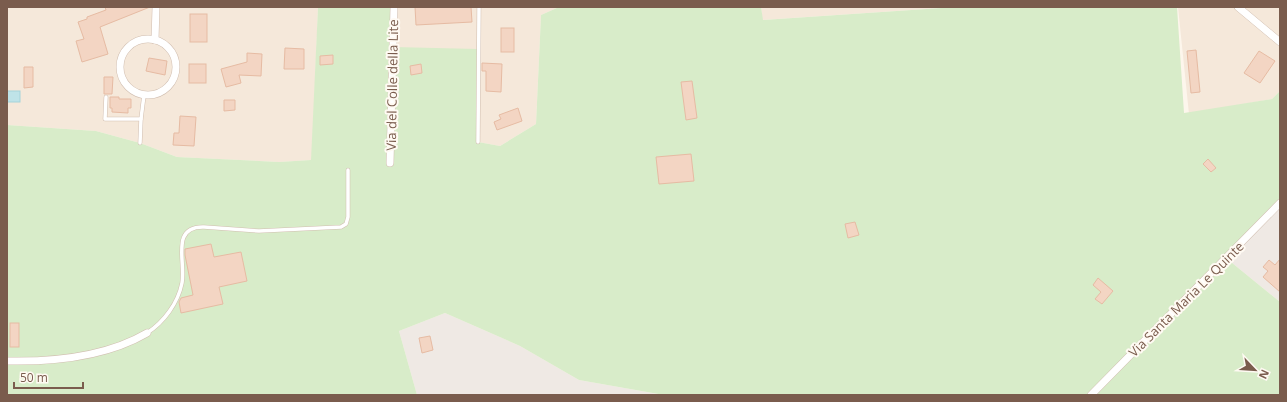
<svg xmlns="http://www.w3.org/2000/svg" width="1287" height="402" font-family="'Open Sans',sans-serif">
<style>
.residential{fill:#f5e8da}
.industrial{fill:#efe9e4}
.green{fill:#d8ecc9}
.water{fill:#bfe3e8;stroke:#a5d3da}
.building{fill:#f3d5c3;stroke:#e6bba3}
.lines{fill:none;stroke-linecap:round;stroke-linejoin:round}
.service-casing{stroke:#d1beb0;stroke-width:4.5}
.minor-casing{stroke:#d1beb0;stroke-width:8}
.service{stroke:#fff;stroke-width:3.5}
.minor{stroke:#fff;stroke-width:7}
.labels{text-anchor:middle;stroke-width:4;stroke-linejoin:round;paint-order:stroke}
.street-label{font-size:13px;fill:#7a5c4d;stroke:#fffaf3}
</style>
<rect width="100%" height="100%" fill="#fdf6ec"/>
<g class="residential">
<path d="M7 7H318L312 160 279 162 177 157 140 143 96 131 7 125Z"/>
<path d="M394 7H559L541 15 536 124 500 146 478 142 393 47Z"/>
<path d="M761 7H956L762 20Z"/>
<path d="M1178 7H1280V91L1272 99 1189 114Z"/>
</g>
<g class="industrial">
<path d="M1280 203V302L1226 258Z"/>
<path d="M445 313 520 346 579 380 664 395H417L399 331Z"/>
</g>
<path class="green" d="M318 7H394L393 47 478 49V142L500 146 536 124 541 15 559 7H761L763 20 956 7H1177L1184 113 1272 99 1280 91V203L1226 258 1280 302V395H664L579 380 520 346 445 313 399 331 417 395H7V125L96 131 140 143 177 157 279 162 311 160Z"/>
<rect class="water" x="7" y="91" width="13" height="11"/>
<g class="building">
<path d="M105 7H150L100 27 108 54 82 62 76 41 84 39 78 22 87 19V17L106 10Z"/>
<path d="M415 7H471L472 22 416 25Z"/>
<rect x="190" y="14" width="17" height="28"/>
<rect x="501" y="28" width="13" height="24"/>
<path d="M285 48 304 49V69H284Z"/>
<path d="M1196 50 1200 92 1191 93 1187 51Z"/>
<path d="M1259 51 1275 61 1260 83 1244 73Z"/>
<path d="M247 53 262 54 261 76 239 75 241 83 226 87 221 69 247 62Z"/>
<path d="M333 55V64L320 65V56Z"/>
<path d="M149 58 167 61 165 75 146 71Z"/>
<path d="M482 63 502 64 501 92 486 91V71H482Z"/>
<rect x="189" y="64" width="17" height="19"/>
<path d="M421 64 422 73 411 75 410 66Z"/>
<path d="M24 67H33V87L24 88Z"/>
<path d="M104 77H113L112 94H104Z"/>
<path d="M692 81 697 118 686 120 681 82Z"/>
<path d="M110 97H119V99H131V108H128V113L112 112V108H110Z"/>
<path d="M224 100H235V110L224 111Z"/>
<path d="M518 108 522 121 497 130 494 122 501 119 499 115Z"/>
<path d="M180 116 196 117 194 146 173 145 174 133H179Z"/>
<path d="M691 154 694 181 659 184 656 157Z"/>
<path d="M1208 159 1216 168 1211 172 1203 164Z"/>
<path d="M855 222 859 235 848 238 845 224Z"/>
<path d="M211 244 214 257 241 252 247 281 219 287 223 304 181 313 179 302 181 298 193 295 185 255V249Z"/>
<path d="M1280 259V292L1263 277 1268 271 1263 267 1269 260 1275 265Z"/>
<path d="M1098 278 1113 291 1102 304 1095 299 1101 292 1093 285Z"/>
<rect x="10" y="323" width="9" height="24"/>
<path d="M430 336 433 350 422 353 419 338Z"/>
</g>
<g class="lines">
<defs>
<g id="service">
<path d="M106 97 105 119H141"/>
<path d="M478 142 479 7"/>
<path d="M140 143 141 119 144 95"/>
<path d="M147 333C164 322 178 303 182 283 186 262 170 226 204 227L259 231 341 227 346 224 348 217V170"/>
</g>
<g id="minor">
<path d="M1238 7 1280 42"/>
<circle cx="148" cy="67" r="28"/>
<path d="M155 40 156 7"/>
<path d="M390 163 394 7"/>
<path d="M7 361C54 362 106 357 147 333"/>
<path d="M1091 395 1280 203"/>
</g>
</defs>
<use href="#service" class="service-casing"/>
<use href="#minor" class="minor-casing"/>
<use href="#service" class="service"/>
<use href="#minor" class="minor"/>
</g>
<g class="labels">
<g class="street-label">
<text transform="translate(392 85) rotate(-89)" y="5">Via del Colle della Lite</text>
<text transform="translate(1186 299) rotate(-45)" y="5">Via Santa Maria Le Quinte</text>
</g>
</g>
<rect width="1287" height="402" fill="none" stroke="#7a5c4d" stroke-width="16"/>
<g transform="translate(1255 370) rotate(115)" stroke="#fffaf3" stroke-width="3" paint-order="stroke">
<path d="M0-3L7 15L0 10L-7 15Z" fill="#7a5c4d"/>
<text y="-6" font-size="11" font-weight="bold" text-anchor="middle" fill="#7a5c4d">N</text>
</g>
<path d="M14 382v6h69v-6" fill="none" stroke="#7a5c4d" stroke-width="2"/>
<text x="20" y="382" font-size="12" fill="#7a5c4d" stroke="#fffaf3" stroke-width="3" paint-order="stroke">50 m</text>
</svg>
